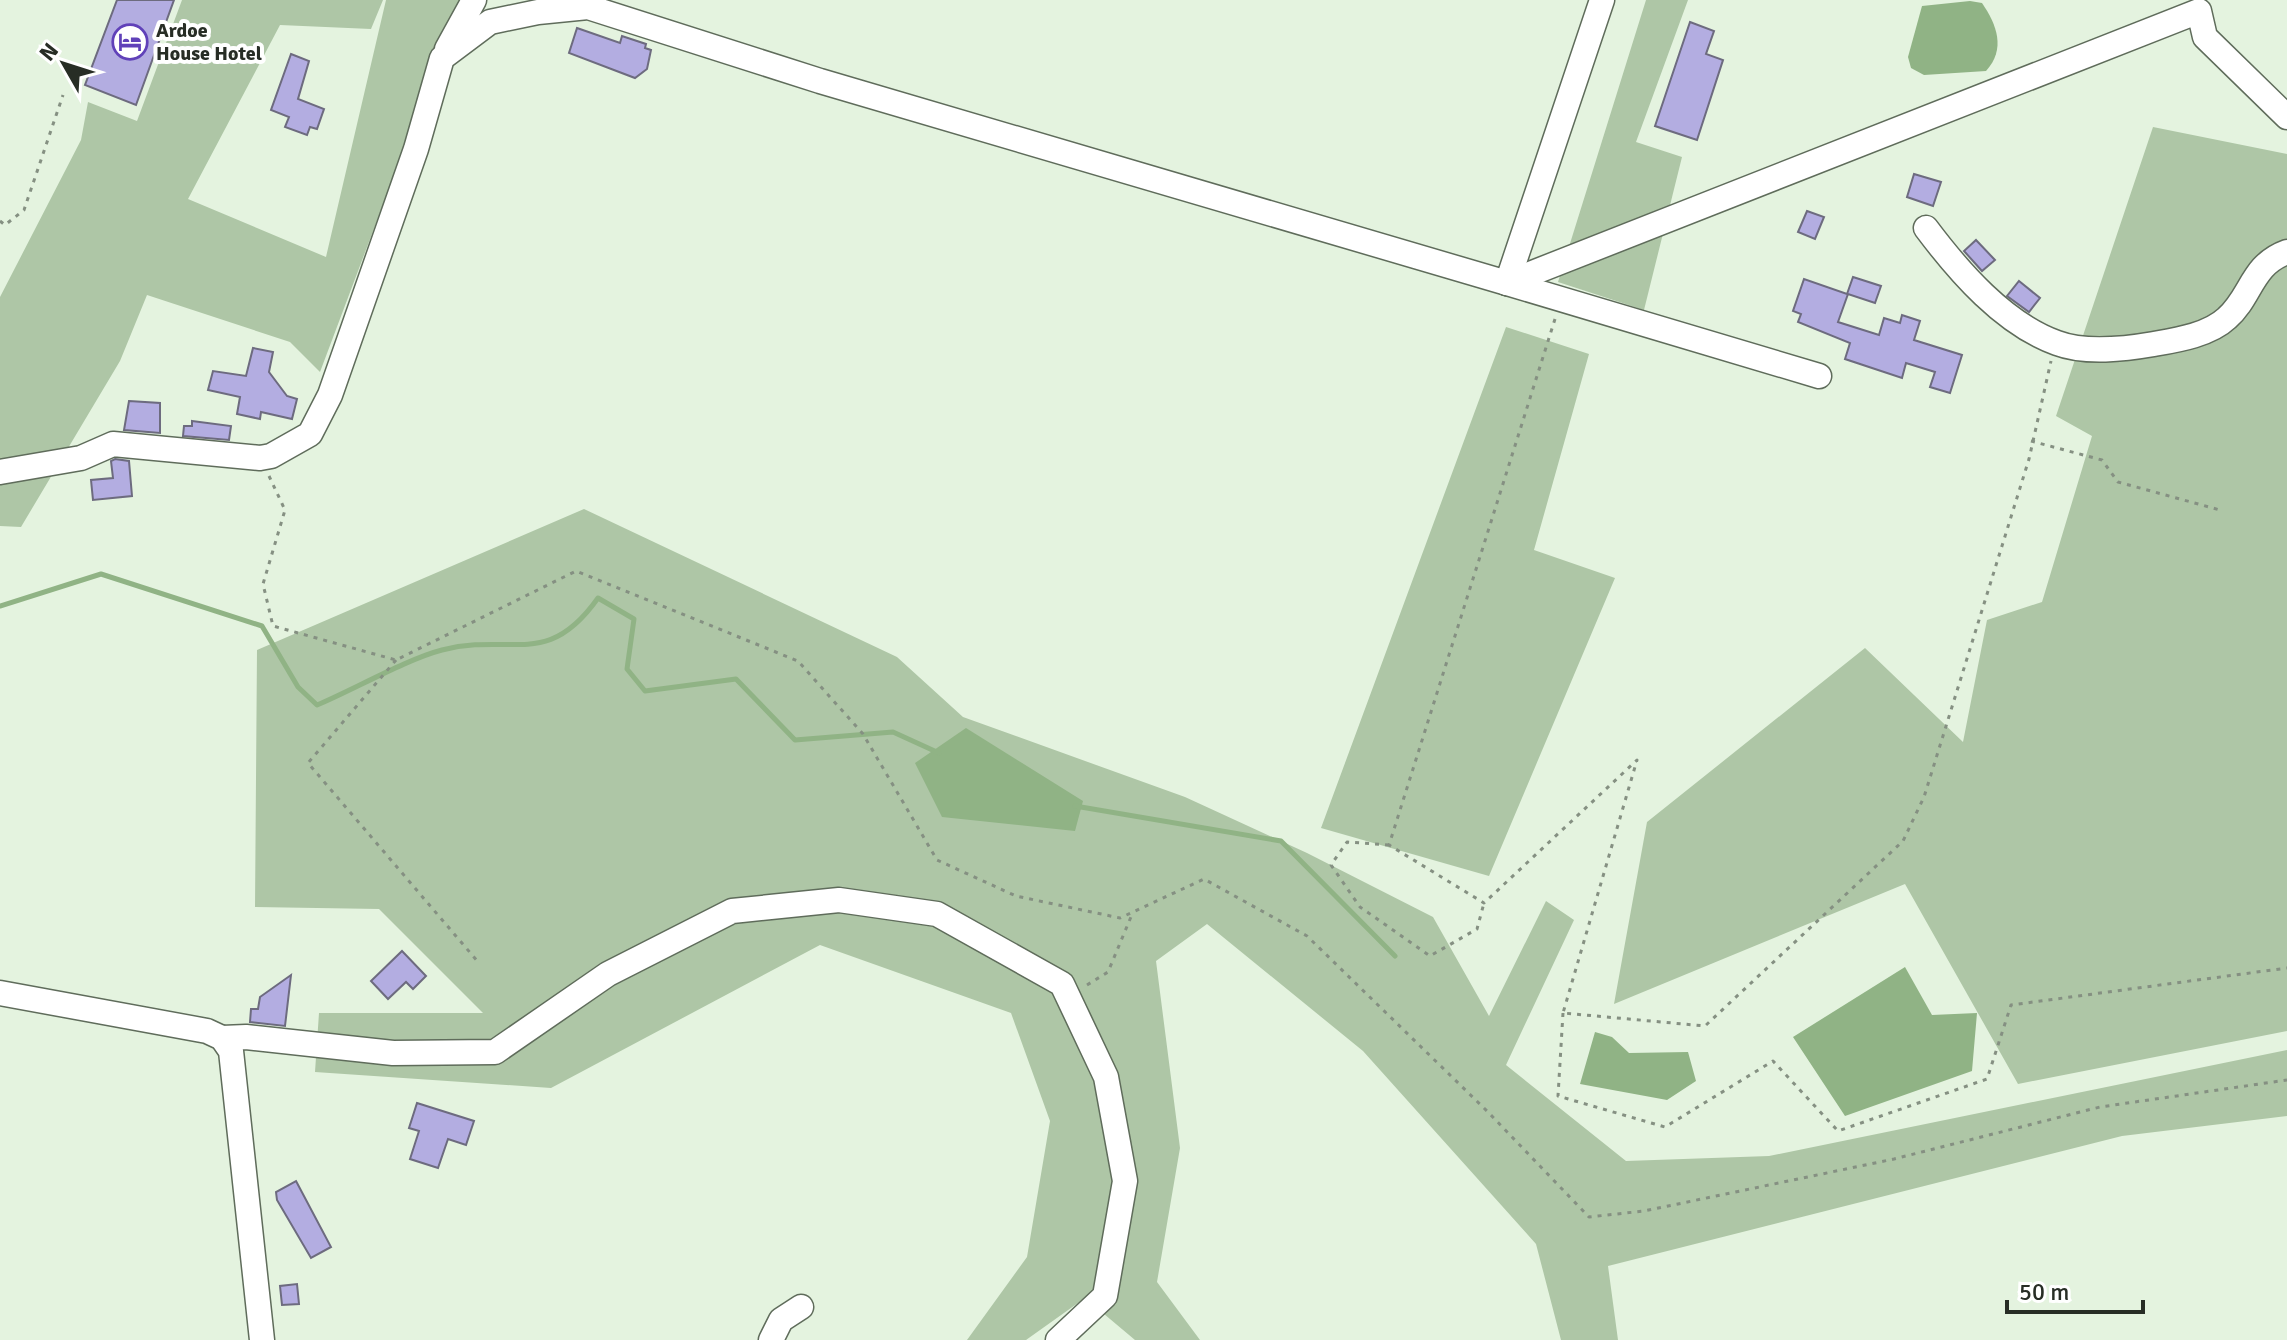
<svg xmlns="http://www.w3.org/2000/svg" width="2287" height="1340" font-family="Signika,sans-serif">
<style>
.green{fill:#aec6a6}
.water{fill:#90b385}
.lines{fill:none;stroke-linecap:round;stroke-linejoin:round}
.stream{stroke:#90b385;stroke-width:5}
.building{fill:#b3ade1;stroke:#6d6b7f;stroke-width:2}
.minor-casing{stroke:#5f6c5b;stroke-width:27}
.path{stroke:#859082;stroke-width:3;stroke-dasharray:4 6;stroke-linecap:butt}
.minor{stroke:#fff;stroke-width:24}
.labels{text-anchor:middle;stroke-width:8;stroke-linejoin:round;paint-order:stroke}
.poi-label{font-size:20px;font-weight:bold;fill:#272d25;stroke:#fff;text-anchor:start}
</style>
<rect width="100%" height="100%" fill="#e4f3df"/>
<g class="green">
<path d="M182 0H383L371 29 280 25 188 199 326 257 386 0H460L320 372 290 342 147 295 120 361 21 527 0 526V297L81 140 88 102 137 121Z"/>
<path d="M1646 0H1688L1636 142 1682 157 1644 310 1558 282Z"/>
<path d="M2153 127 2287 154V1031L2018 1084 1905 884 1614 1004 1647 822 1865 648 1963 742 1987 620 2042 602 2092 436 2056 416Z"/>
<path d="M1506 327 1589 354 1534 550 1615 578 1489 876 1321 828Z"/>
<path d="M584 509 897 657 963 717 1185 797 1307 853 1433 917 1489 1016 1546 901 1574 920 1506 1065 1626 1161 1769 1156 2287 1050V1116L2122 1136 1608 1266 1618 1340H1561L1536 1244 1363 1051 1207 924 1156 961 1180 1148 1157 1282 1200 1340H1135L1085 1298 1026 1340H967L1027 1257 1050 1121 1011 1013 820 945 551 1088 315 1072 319 1013H483L379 909 255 907 257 650Z"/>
</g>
<g class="water">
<path d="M1970 1 1982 3C1997 25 2006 49 1986 71L1924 75 1911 68 1908 57 1922 6Z"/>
<path d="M966 728 1083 801 1075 831 942 817 915 763Z"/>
<path d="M1905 967 1932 1015 1977 1013 1972 1071 1845 1116 1793 1037Z"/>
<path d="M1595 1032 1612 1037 1629 1053 1688 1052 1696 1081 1667 1100 1580 1084Z"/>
</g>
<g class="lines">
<g class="stream">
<path d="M0 606 101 574 262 626 298 687 317 705C353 690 407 659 442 650 512 632 547 670 598 598L634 619 627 669 645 691 736 679 795 740 893 732 939 753"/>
<path d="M1075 806 1281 841 1395 956"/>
</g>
</g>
<g class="building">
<path d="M117 0H174L136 105 85 85Z"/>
<path d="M1690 22 1714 31 1706 54 1723 60 1697 140 1655 126Z"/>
<path d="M577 28 620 43 622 36 646 44 645 48 651 50 647 69 635 78 569 53Z"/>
<path d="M291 54 309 61 298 99 324 109 317 129 310 127 307 135 285 127 289 117 271 110Z"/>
<path d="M1914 174 1941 182 1933 206 1907 197Z"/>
<path d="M1807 211 1824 217 1815 239 1798 232Z"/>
<path d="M1976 240 1995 260 1982 271 1964 251Z"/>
<path d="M1853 277 1881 286 1875 303 1848 294 1838 322 1879 335 1884 318 1900 323 1902 315 1920 321 1914 340 1962 355 1950 393 1930 387 1935 372 1906 363 1902 378 1845 359 1850 343 1798 322 1801 314 1793 311 1804 279 1847 294Z"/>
<path d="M2019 281 2040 298 2029 312 2007 296Z"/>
<path d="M253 348 273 352 269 372 287 396 297 399 292 419 261 412 260 419 237 414 240 397 208 390 213 371 246 376Z"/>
<path d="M129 401 160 403V433L124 430Z"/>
<path d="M192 421 231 426 229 440 183 436 184 426H192Z"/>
<path d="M115 459 129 461 132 496 93 500 91 480 113 478 111 461Z"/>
<path d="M402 951 426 976 413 989 406 982 388 999 371 981Z"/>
<path d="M291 975 285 1026 250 1022 251 1009H258L260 997Z"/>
<path d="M417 1103 474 1121 466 1145 448 1139 438 1168 410 1159 419 1131 409 1128Z"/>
<path d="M296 1181 331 1247 311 1258 277 1200 276 1192Z"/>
<path d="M297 1284 299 1304 282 1305 280 1286Z"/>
</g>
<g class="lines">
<defs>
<g id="minor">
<path d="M447 49 474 0"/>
<path d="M1926 228C1959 272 2004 324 2057 343 2086 354 2125 349 2154 344 2177 340 2209 335 2227 318 2252 296 2251 265 2287 252"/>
<path d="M1507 283 2199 11 2205 37 2287 117"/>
<path d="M1507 283 1819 376"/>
<path d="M0 472 81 458 113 444 260 458 271 456 310 434 330 395 416 149 442 58 490 22 538 12 588 7 820 81 1507 283 1602 0"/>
<path d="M0 993 207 1031 222 1038 231 1051 262 1340"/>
<path d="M222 1038 246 1037 393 1053 495 1052 608 974 732 911 839 900 937 914 1062 984 1106 1077 1125 1181 1105 1296 1058 1340"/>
<path d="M771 1340 781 1320 801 1307"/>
</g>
</defs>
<use href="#minor" class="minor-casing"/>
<g class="path">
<path d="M0 221 5 225 24 210 63 95"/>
<path d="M1555 319 1389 845 1484 903 1637 760 1563 1013 1705 1026 1903 841 1924 797 2029 459 2051 361"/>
<path d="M2031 441 2102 460 2118 482 2220 510"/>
<path d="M269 476 285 510 263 584 273 626 396 660 576 571 798 661 863 734 937 860 1016 896 1120 918 1204 879 1307 936 1487 1111 1589 1217 1644 1211 1894 1159 2100 1107 2287 1080"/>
<path d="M396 660 308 763 479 963"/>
<path d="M1389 845 1347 842 1331 865 1360 907 1430 956 1477 929 1484 903"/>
<path d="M1087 985 1108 972 1133 912"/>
<path d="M1563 1013 1558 1096 1665 1127 1773 1061 1838 1131 1987 1079 2011 1005 2287 968"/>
</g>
<use href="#minor" class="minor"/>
</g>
<defs>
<symbol id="hotel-ring" viewBox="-11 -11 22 22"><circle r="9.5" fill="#fff" stroke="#6041b9" stroke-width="1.5"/><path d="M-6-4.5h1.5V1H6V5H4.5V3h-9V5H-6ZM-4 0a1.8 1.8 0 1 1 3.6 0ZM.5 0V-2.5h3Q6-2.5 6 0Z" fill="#6041b9"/></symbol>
</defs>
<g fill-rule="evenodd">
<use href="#hotel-ring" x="110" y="22" width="40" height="40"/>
</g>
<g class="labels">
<g class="poi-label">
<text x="156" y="37">Ardoe<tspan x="156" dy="23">House Hotel</tspan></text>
</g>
</g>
<g transform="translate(64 64) rotate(309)" stroke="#ffffff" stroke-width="6" paint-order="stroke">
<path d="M0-6L14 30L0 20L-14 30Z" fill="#272d25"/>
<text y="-12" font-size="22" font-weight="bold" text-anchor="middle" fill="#272d25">N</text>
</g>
<path d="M2007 1300v12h136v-12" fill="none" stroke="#272d25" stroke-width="4"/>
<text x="2019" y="1300" font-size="24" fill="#272d25" stroke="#ffffff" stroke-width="6" paint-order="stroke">50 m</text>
</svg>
